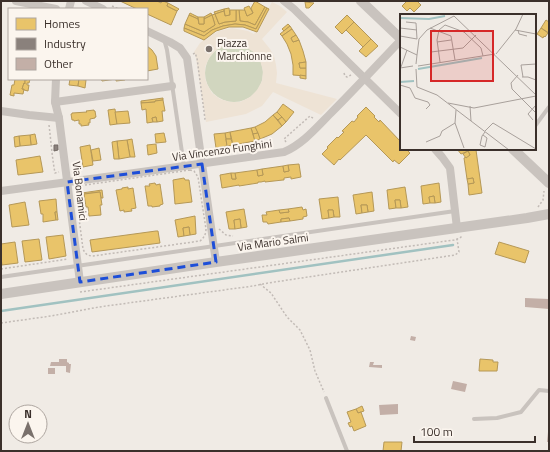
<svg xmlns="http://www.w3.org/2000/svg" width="550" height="452" font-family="'Titillium Web',sans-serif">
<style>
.green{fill:#d1d6bf}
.plaza{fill:#eee3d5;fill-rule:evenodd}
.homes{fill:#e9c46a;stroke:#b59857}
.industry{fill:#8a817c;stroke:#726964}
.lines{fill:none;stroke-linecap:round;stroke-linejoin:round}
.stream{stroke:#a1c2c1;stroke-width:2.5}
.building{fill:#c3afa7}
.path{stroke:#c2bbb6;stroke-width:1.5;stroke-dasharray:2 2;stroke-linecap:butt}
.service{stroke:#c9c3be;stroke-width:4}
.minor{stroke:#c9c3be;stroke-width:8}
.tertiary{stroke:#c9c3be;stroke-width:10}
.marked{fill:none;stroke:#1d4ed8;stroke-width:3;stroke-dasharray:8 5;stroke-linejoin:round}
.poi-dot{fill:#7a716c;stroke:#fbf5ee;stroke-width:1.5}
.labels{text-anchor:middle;stroke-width:4;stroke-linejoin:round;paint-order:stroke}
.poi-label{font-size:11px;fill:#3b302b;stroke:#fbf5ee;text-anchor:start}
.street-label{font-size:11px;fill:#3b302b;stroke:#fbf5ee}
.inset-river{fill:none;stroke:#a1c2c1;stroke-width:2}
.inset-road{fill:none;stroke:#a8a09b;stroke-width:1}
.view{fill:#d62828;fill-opacity:0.15;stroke:#d62828;stroke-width:2}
.inset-edge{fill:none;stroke:#3b302b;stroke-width:2}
</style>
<rect width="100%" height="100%" fill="#f0ebe5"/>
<circle class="green" cx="234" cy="73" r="29"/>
<path class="plaza" d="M272 2 280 6 287 12 262 39 270 49 274 56 276 65 277 73 276 83 337 99 321 115 273 92 262 106 246 114 206 122 196 58 194 52 200 43 206 38 219 31 232 28 248 31 254 34ZM235 44 245 47 254 52 260 60 263 71 262 81 257 90 250 97 240 102H230L220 99 212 93 207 84 205 78V67L209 58 216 50 225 46Z"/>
<g class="homes">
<path d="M120 1H157L161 3 162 1H163L168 3 167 6 177 11 171 25 147 14V9H137Z"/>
<path d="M255 1 265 7 255 25 248 22 240 21 239 10H245L247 16 253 13 251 8Z"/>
<path d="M407 1H418V2L421 5 414 12 410 8 407 11 402 6Z"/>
<path d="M305 2 314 3 309 8H306Z"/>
<path d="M168 3 179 9 177 11 167 6Z"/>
<path d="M249 6 253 13 247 16 244 8Z"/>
<path d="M265 7 267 8 256 29 245 25 235 24 223 26 212 30 204 36 184 28 185 24 204 32 215 25 212 15 215 14 219 24 225 22 236 21V10H239L240 21 248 22 255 25Z"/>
<path d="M229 8 230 15 225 16 224 9Z"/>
<path d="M267 8 269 9 257 32 243 27H229L216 31 204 40 184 31V28L204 36 212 30 223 26 235 24 245 25 256 29Z"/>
<path d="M224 9V11L215 14 214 12Z"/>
<path d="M230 10H236V21L225 22 219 24 215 14 224 11 225 16 230 15Z"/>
<path d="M190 13 198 17V19L189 15Z"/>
<path d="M211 13 212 15 204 19V17Z"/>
<path d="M189 15 198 19 199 24H204V19L212 15 215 25 204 32 185 24Z"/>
<path d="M347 15 354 22 342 34 335 27Z"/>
<path d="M198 17H204V24H199Z"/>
<path d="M546 20 549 22V33L541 28Z"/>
<path d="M354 22 371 39 363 47 346 30Z"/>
<path d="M288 24 290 26 284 31 282 29Z"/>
<path d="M290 26 292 29 282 36 280 34Z"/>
<path d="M541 28 548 33 545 37 544 36 543 38 537 34Z"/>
<path d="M292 29 296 35 291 38 293 42 299 40 303 51 306 62 299 63 300 68H306V76L293 75V65L291 54 287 44 282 36Z"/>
<path d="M296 35 299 40 293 42 291 38Z"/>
<path d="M371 39 378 46 366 57 359 51Z"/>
<path d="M147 46 152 50 156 56 158 69 147 71Z"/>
<path d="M306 62V68H300L299 63Z"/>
<path d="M300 75 306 76V79L300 78Z"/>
<path d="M15 79H27V80H25V84L24 83 22 89H24L23 94 14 93V96L10 95 12 85H14Z"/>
<path d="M27 79H30L29 83H27V85H29L28 91 24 90V89H22L24 83 25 84V80H27Z"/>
<path d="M70 79H79L78 86 69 85Z"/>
<path d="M79 79 86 80 85 88 78 86Z"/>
<path d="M101 79H125V80L116 81V79L102 81Z"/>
<path d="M163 98V100L155 101V102L141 103V101Z"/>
<path d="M163 100 165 111H162L163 121 157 122 156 117 152 118 153 122 147 123 146 109 142 110 141 103 155 102V101Z"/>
<path d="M283 104 294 112 286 122 277 112Z"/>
<path d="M366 107 375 116 374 117 379 122 380 120 401 142V149H406L410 153 399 164 394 160 393 162 366 135 340 160 339 159 334 165 322 154 328 148 327 147 337 137 338 138 344 132 342 131 352 121 354 122 358 117 357 116Z"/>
<path d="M115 109 117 124 110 125 108 110Z"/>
<path d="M94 110V111H95L96 117H95V118L90 119V123H88L89 125 81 126V124H79V120L74 121V120H72L71 114H72V113L87 112 86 111Z"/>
<path d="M128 111 130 123 117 124 115 112Z"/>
<path d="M277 112 282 117 278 120 273 115Z"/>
<path d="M273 115 282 126 272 134 260 139 255 127 265 122Z"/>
<path d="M156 117 157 122H153L152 118Z"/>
<path d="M282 117 286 122 282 126 278 120Z"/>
<path d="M255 127 258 133 253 134 251 128Z"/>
<path d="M251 128 255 141 233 145 230 132Z"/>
<path d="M230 132 231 139H226L225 133Z"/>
<path d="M164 133 166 142 156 143 155 134Z"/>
<path d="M225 133 227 146 216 148 214 134Z"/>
<path d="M258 133 260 139 255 141 253 134Z"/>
<path d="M35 134 37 144 31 145 30 135Z"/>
<path d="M30 135 31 145 20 146 19 136Z"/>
<path d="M19 136 20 146 15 147 14 137Z"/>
<path d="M132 139 135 157H130L127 140Z"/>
<path d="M226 139H231L233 145 227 146Z"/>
<path d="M127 140 130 157 119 159 117 141Z"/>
<path d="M117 141 119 159H114L112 142Z"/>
<path d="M156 144 157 153 148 155 147 145Z"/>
<path d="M90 145 93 165 83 167 80 147Z"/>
<path d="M99 148 101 160 93 161 91 150Z"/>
<path d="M457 149H475L476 150 482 193 469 195 468 184 474 183 473 178 467 179 464 158 470 155 468 151 461 154Z"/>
<path d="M468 151 470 155 466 158 463 154Z"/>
<path d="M40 156 43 172 18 175 16 160Z"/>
<path d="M299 164 301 177 291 179V177L284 178V180H283L265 182V181L261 182H258V183L239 186V185L222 188 220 175 231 173 232 179H236L235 173 257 170 258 176 263 175 262 169 283 166 284 172 289 171 288 165Z"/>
<path d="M288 165 289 171 284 172 283 166Z"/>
<path d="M262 169 263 175 258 176 257 170Z"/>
<path d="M231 173H235L236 179H232Z"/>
<path d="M184 178 185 180H189L192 202 175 204 173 180Z"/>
<path d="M473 178 474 183 468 184 467 179Z"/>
<path d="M155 183 156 185 160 184 163 204 160 205V206L152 207V206H148L145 186H150L149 184Z"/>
<path d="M439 183 441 202 435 203 434 196 429 197 430 203 423 204 421 186Z"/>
<path d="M128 187V189L133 188 136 208 131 209 132 211 124 212V210L120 211 116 190 122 189V188Z"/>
<path d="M405 187 408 207 401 208 400 200H395L396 208 389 209 387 190Z"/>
<path d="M102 190 103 198H101L100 192 84 194 85 200H83L82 193Z"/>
<path d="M100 192 102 205H100L101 215 89 216 88 207H86L84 194Z"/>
<path d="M372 192 374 211 368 212 367 205H361L362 213 356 214 353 195Z"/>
<path d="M434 196 435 203H430L429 197Z"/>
<path d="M338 197 340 217H334L333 210H328L329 218 322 219 319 199Z"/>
<path d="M56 199 57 212H55L56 220 43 222V214H41L39 201Z"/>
<path d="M395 200H400L401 208H396Z"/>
<path d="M25 202 29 225 12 227 9 205Z"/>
<path d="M361 205H367L368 212 362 213Z"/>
<path d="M302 207 303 210 306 209 307 216 303 217V219L290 221 289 218 281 219V222L268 224 267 222H263L262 215H267L266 212 279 210 280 213 289 212 288 209Z"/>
<path d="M244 209 247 227 241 228 240 219 234 220 235 229H229L226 212Z"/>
<path d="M288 209 289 212 280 213 279 210Z"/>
<path d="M328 210H333L334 217 329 218Z"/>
<path d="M55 212H57L58 220H56Z"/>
<path d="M195 216 196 234 190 235 189 227 183 228 184 236 178 237 175 220Z"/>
<path d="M289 218 290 221 281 222V219Z"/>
<path d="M240 219 241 228 235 229 234 220Z"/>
<path d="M189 227 190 235 184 236 183 228Z"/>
<path d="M156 231H158L160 243 92 252 90 240Z"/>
<path d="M63 235 66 256 49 259 46 237Z"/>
<path d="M39 239 42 260 25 262 22 241Z"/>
<path d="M15 242 18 263 2 265 1 258V244Z"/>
<path d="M499 242 529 251 525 263 495 254Z"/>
<path d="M480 359 493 360V362H498L497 371H479Z"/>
<path d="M362 406 364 411 358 413 356 409Z"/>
<path d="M356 409 358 413 361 412 366 426 354 431 352 426 350 427 348 423 351 422 347 412Z"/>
<path d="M384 442H402L401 451H383Z"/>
</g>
<path class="industry" d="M54 145H58V150L54 151Z"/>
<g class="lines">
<path class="stream" d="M1 311 453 245"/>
</g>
<g class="building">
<path d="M525 298 549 299V309L525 307Z"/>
<path d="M411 336 416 337 415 341 410 340Z"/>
<path d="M59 359H67V362L69 363V364H71L70 373 66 372V366H50L51 362H59Z"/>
<path d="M370 362H374L373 365H382V368L369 367Z"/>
<rect x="48" y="368" width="7" height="6"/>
<path d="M453 381 467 384 465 392 451 389Z"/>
<path d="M398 404V414L380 415 379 405Z"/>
<path d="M548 432H549V442H547Z"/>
</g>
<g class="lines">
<g class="path">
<path d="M112 6 119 9"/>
<path d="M193 54 195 53 197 58 205 119H203"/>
<path d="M344 73 345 76 347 77 351 75"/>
<path d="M49 125C51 141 52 157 55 173L59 172"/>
<path d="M286 142 284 139 310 116 314 119"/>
<path d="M190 170 194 171 198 177 206 229C206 234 204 238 200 241L93 256C88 256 85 254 83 249L76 195C77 189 79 186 85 185Z"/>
<path d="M538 207 543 200 544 191"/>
<path d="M219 229 226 235 233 236"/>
<path d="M1 269 68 259"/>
<path d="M260 284 271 293 287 317 300 330 310 350 315 371 324 392"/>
<path d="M80 292 454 240 460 238 462 236"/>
<path d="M1 323 51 316 99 307 253 286 268 283 455 255 459 252 457 239"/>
</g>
<g class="service">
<path d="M164 39 167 50 184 166"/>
<path d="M535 126 549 107"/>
<path d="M1 277 455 211"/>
<path d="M326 398 347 451"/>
<path d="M474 419 497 418 521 412 539 390 549 391"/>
</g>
<g class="minor">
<path d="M16 1 56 9"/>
<path d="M86 1 103 9"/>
<path d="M284 1 294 9 401 114"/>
<path d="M69 9 71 1"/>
<path d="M147 31 170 42 180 48 187 58 216 262"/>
<path d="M56 79 55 102 59 118 80 282"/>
<path d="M55 102 172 86"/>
<path d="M1 111 29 115 59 118"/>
<path d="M435 149 442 157 450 168 457 228"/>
<path d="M1 191 120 175 284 152C303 144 317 127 331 113 355 89 378 64 401 40"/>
</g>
<g class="tertiary">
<path d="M361 1 401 39"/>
<path d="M513 149 549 183"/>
<path d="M1 294 216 262 527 218 549 214"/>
</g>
</g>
<path class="marked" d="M202 164 216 262 80 282 67 182Z"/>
<circle class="poi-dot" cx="209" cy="49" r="4"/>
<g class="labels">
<g class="poi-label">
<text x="217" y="47">Piazza<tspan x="217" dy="13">Marchionne</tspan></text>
</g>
<g class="street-label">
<text transform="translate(222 150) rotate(-8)" y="4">Via Vincenzo Funghini</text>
<text transform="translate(80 191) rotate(83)" y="4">Via Bonamici</text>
<text transform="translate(273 242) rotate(-8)" y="4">Via Mario Salmi</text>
</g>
</g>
<g transform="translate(400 14)">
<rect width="136" height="136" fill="#f0ebe5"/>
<path class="inset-river" d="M0 4 29 5 45 2M18 55 82 44M0 68 14 67"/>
<path class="inset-road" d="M6 8 16 9 17 25M0 14 17 16M30 14 51 22 55 46M115 16 136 20M118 16 119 20 127 22M0 22 17 25M37 28 51 26M0 33 17 41 16 50M31 38 63 34 76 21M96 40 116 15 123 0M17 41 19 25 27 16 54 2 136 81M40 48 37 26 39 16 45 11 64 18 81 34 83 42M18 52 95 40M1 53 7 36M0 54 13 52M16 55 17 73 37 81 109 136M118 61 111 69 112 75 136 99M122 63H128L136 66M123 63 121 51 136 50M0 71 10 74 15 84 28 88 30 91 26 95M48 89 74 94 136 82M70 92 71 107M56 96 55 109 64 134M133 106 128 100 136 91M85 117 93 109 136 135M83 121 87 124 85 133 80 131 82 122 85 118M26 128 40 122 42 117 55 109"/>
<path class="view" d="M31 17H93V67H31Z"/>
<rect width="136" height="136" class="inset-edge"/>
</g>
<rect width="550" height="452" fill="none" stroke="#3b302b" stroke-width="4"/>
<rect x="8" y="8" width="140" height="72" fill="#fbf5ee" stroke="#aea6a0"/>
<rect x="16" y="18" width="20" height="12" fill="#e9c46a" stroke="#aea6a0"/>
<text x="44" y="28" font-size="12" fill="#3b302b">Homes</text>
<rect x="16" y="38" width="20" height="12" fill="#8a817c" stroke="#aea6a0"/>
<text x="44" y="48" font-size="12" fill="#3b302b">Industry</text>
<rect x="16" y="58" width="20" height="12" fill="#c3afa7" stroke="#aea6a0"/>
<text x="44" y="68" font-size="12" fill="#3b302b">Other</text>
<g transform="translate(28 424)"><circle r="19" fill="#fbf5ee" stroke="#aea6a0"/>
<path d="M0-3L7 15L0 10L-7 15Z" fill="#7a716c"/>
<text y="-6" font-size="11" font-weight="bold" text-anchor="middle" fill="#3b302b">N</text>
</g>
<path d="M414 436v6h121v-6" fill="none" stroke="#3b302b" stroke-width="2"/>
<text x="420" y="436" font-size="12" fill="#3b302b" stroke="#fbf5ee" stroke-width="3" paint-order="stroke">100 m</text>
</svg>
